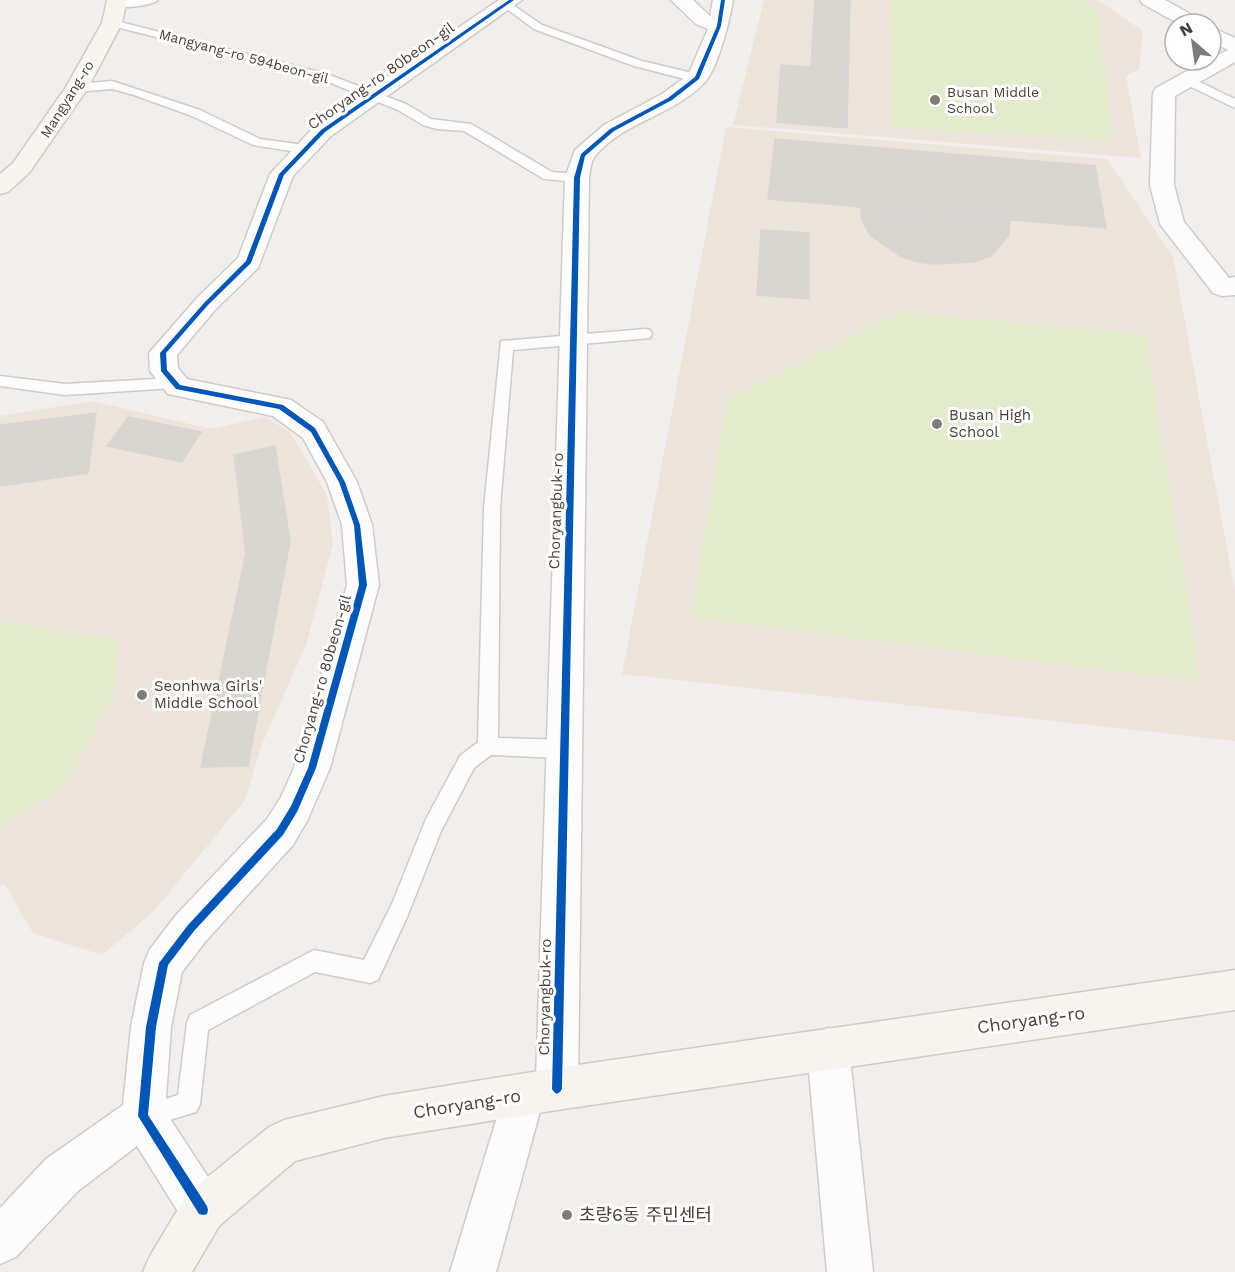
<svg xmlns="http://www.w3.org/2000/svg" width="1235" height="1272" font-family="'Work Sans','Noto Sans KR',sans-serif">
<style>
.education{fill:#ece4da}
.green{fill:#e2ebcb}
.building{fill:#d9d6d2;stroke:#d9d5d1;stroke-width:1.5}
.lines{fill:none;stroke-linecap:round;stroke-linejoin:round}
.service-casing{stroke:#cfccc8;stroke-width:3}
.minor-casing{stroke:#cfccc8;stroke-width:3}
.tertiary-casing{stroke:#cfccc8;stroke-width:3}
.secondary-casing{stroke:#d1cbc2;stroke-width:3}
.service{fill:#fdfcfc;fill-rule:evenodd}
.minor{fill:#fdfcfc;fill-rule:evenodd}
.tertiary{fill:#fdfcfc;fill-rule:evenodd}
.secondary{fill:#f7f4ef;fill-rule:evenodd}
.cycleway-casing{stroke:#fff;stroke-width:3}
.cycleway{fill:#0057b8;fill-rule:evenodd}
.poi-dot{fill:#827c76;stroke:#fff;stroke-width:2}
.labels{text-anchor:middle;stroke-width:6;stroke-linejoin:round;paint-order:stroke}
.far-street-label{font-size:14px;fill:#473f37;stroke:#fff}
.far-poi-label{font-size:14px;fill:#473f37;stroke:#fff;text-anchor:start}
.street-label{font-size:15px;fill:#473f37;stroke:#fff}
.poi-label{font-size:15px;fill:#473f37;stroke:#fff;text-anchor:start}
.near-street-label{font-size:18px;fill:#473f37;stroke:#fff}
.near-poi-label{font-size:18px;fill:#473f37;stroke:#fff;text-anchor:start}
</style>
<rect width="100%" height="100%" fill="#f1eeeb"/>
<g class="education">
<path d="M764 0H1098L1143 31 1139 69 1126 76 1141 158 733 125Z"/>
<path d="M726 127 1107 159 1173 257 1235 592V741L622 674Z"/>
<path d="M92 401 211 429 265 417 290 432 327 495 333 544 306 645 262 744 245 800 154 911 102 955 33 933 5 885 0 884V416Z"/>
</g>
<g class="green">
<path d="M890 0H1080L1097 11 1113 140 893 128Z"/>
<path d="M898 312 1145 334 1201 682 690 617 727 399Z"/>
<path d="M0 621 118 640 114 693 64 787 0 827Z"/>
</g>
<g class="building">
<path d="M815 0H850L847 128 777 122 781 65 811 67Z"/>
<path d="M775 139 1095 166 1106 228 768 199Z"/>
<path d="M861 207 1010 220 1009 235 991 256 974 262 934 264 918 262 900 256 870 235 862 220Z"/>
<path d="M761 230 809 233V299L757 295Z"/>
<path d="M96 413 88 473 0 486V425Z"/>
<path d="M128 417 201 432 182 462 107 446Z"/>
<path d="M275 446 290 541 248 766 201 767 246 553 234 455Z"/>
</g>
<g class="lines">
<defs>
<g id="service">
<path d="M158 0C150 6 119 10 111 4L123 0Z"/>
<path d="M507 1 542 25 642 61 701 75 703 78 697 82 634 66 534 29 503 6 502 4Z"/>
<path d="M112 20 324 73 406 104 431 119 471 124 552 172 577 174 583 178 577 182 544 179 464 131 437 129 423 125 398 110 316 77 108 25 106 23Z"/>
<path d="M1187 76 1235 99V108L1183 83 1181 80Z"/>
<path d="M112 81 200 110 260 139 304 145 310 149 304 153 253 145 192 116 134 95 112 89 77 92 71 88 77 84Z"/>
<path d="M645 329 650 330 652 334 650 338 513 350 500 508 498 738 563 740 570 743 573 749 570 755 563 758 491 755 474 768 441 831 407 917 378 980 370 983 315 972 208 1030 200 1104 196 1112 143 1128 135 1124 131 1116 135 1108 178 1095 187 1023 190 1015 314 950 364 960 392 904 426 819 460 756 478 742 484 508 501 341Z"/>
<path d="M0 376 65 384 174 378 179 379 182 383 179 387 174 388 65 395 0 386Z"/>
</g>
<g id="minor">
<path d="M499 0H522L331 136 293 176 258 268 215 310 177 355 178 368 187 379 291 400 323 422 357 482 372 525 379 585 330 768 307 821 293 845 205 942 182 972 171 1027 165 1111 219 1194 225 1210 219 1226 203 1232 187 1226 137 1146 78 1191 16 1257 0 1264V1208L46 1159 123 1105 131 1027 144 963 150 949 177 914 267 819 281 797 294 768 347 585 342 525 327 482 303 438 273 416 168 394 150 371 149 353 197 298 238 258 270 174 315 126Z"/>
<path d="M671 0H693L710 16 713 0H733C730 19 718 68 705 82 675 115 624 121 595 156 591 161 590 171 589 178L578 1089 572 1104 557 1110 542 1104 496 1272H450L508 1081 523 1075 536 1080 565 178 575 150 604 125 662 94 688 75 708 29 696 24Z"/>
<path d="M1235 47V62L1175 96 1174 185 1184 222 1229 278 1235 277V295L1222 296 1213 293 1160 224 1150 185 1153 93 1156 88 1207 60H1211V58Z"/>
<path d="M828 1028 843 1034 849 1049 873 1272H827L807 1049 813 1034Z"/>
</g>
<g id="tertiary">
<path d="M1140 0H1165L1201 20 1204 24H1179L1143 4Z"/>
<path d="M1211 27 1235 38V53L1211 42Z"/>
</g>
<g id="secondary">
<path d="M107 0H127L122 23 88 88 29 173 8 192 0 194V174L13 163 66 87 102 23Z"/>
<path d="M1235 970V1010L557 1110 384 1138 295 1161 219 1226 192 1272H143L150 1256 187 1194 269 1127 284 1120 384 1096 557 1068Z"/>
</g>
</defs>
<use href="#service" class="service-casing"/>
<use href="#minor" class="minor-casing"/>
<use href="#tertiary" class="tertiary-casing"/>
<use href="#secondary" class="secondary-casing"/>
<use href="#service" class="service"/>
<use href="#minor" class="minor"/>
<use href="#tertiary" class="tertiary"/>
<use href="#secondary" class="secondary"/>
<defs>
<g id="cycleway">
<path d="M509 0H514L325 132 284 175 251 263 208 305 166 353 167 370 180 385 283 405 315 428 345 482 360 525 367 585 316 768 297 812 283 835 194 931 168 965 156 1027 148 1115 207 1206 208 1210 207 1214 203 1215 199 1214 138 1116 146 1027 159 963 188 925 277 829 291 806 308 768 359 585 354 525 339 482 311 432 279 409 176 389 161 371 160 353 204 303 246 261 279 174 321 130Z"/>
<path d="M721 0H725L721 26 699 79 672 100 614 131 585 156 580 178 562 1089 560 1092 557 1094 554 1092 552 1089 574 178 581 154 610 129 668 98 695 77 717 26Z"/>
</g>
</defs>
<use href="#cycleway" class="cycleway-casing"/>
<use href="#cycleway" class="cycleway"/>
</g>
<g class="poi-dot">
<circle cx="935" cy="100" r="6"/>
<circle cx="937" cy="424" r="6"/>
<circle cx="142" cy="695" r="6"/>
<circle cx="567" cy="1215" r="6"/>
</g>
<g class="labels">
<g class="far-street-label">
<text transform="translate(244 56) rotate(15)" y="5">Mangyang-ro 594beon-gil</text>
<text transform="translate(67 99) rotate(-58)" y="5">Mangyang-ro</text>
</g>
<g class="far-poi-label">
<text x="947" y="97">Busan Middle<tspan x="947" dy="16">School</tspan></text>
</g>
<g class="street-label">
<text transform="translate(381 76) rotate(-35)" y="5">Choryang-ro 80beon-gil</text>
<text transform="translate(556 511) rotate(-88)" y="5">Choryangbuk-ro</text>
<text transform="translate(322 679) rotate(-74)" y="5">Choryang-ro 80beon-gil</text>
<text transform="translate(545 997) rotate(-89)" y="5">Choryangbuk-ro</text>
</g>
<g class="poi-label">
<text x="949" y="420">Busan High<tspan x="949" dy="17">School</tspan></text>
<text x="154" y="691">Seonhwa Girls'<tspan x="154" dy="17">Middle School</tspan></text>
</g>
<g class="near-street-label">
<text transform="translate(1031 1020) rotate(-8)" y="6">Choryang-ro</text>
<text transform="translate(467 1104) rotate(-9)" y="6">Choryang-ro</text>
</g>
<g class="near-poi-label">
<text x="579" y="1221">초량6동 주민센터</text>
</g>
</g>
<g transform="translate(1193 42) rotate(331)"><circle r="28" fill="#ffffff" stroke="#b5b2af" stroke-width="1.5"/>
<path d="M0-4.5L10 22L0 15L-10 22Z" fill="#827c76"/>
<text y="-9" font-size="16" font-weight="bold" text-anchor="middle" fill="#473f37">N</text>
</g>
</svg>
